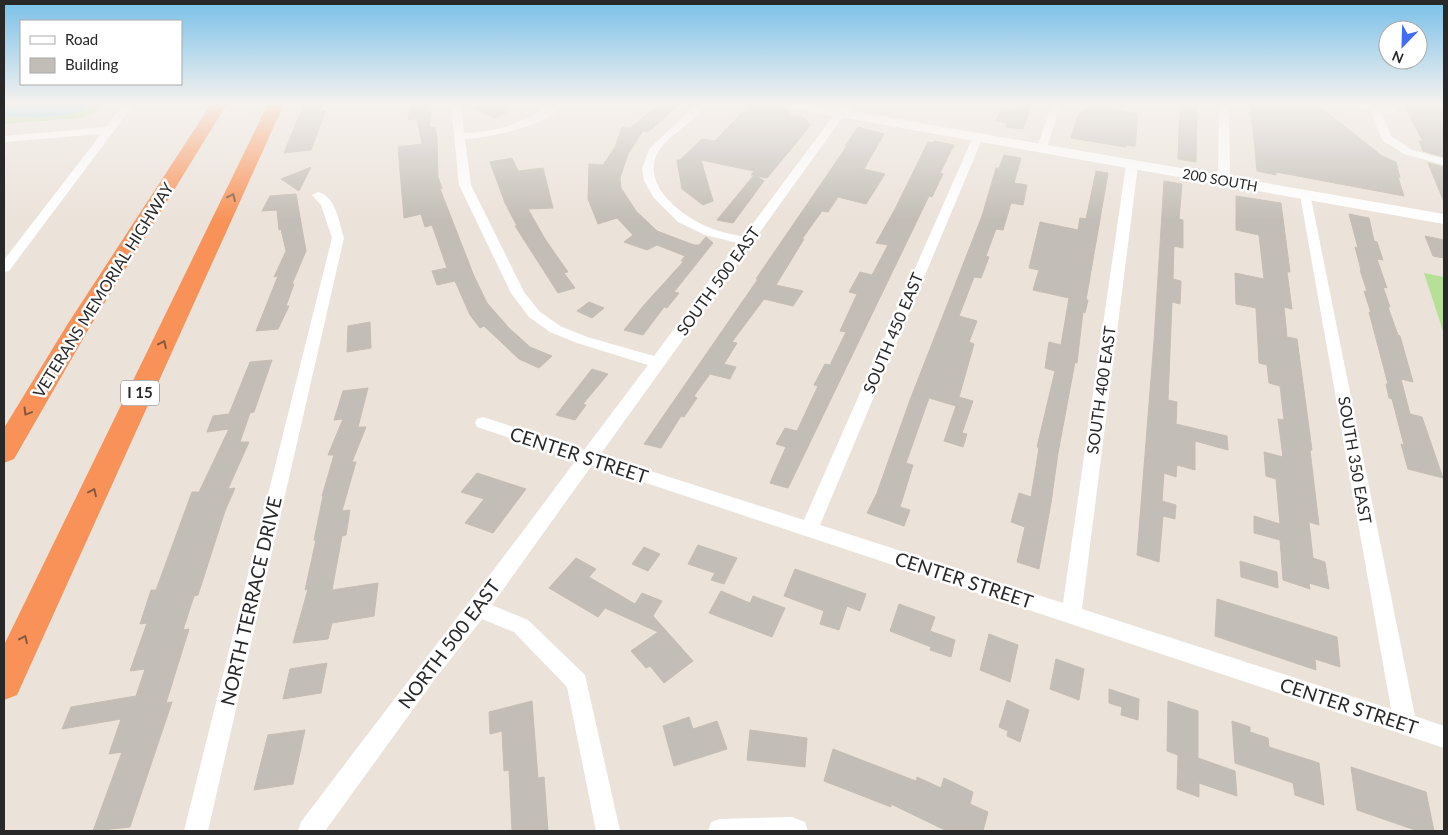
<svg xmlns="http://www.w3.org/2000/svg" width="1448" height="835" font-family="Lato,sans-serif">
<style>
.green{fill:#b6e098}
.water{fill:#70d2ea}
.building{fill:#c2bdb6;stroke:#c6beb4}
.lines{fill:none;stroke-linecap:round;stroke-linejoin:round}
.street{fill:#fff;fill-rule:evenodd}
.secondary{fill:#fff;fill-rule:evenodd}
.highway{fill:#f89258;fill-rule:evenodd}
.oneway{stroke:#86583e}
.labels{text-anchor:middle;stroke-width:5;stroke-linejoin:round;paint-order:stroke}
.far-street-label{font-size:14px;fill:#282828;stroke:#fff}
.shield{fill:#fff;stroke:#686868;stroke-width:1}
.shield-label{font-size:15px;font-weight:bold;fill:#282828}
.street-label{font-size:16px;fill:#282828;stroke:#fff}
.near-street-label{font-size:19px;fill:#282828;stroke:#fff}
</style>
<rect width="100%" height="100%" fill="#ebe2da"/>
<g class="green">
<path d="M92 104H102L94 113 79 118 4 124V117C24 116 80 121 92 104Z"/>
<path d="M1424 273 1444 277V334Z"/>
</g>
<path class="water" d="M4 104H92C81 121 24 116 4 117Z"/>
<g class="building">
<path d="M304 104H323L320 111 326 110 311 150 284 153Z"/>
<path d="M411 104H427V109L432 108 429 128 435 127 437 137 438 177 442 188 440 189 474 276 487 303 509 328 530 347 552 356 539 368 519 359 484 326 480 328 470 315 455 281 437 285 432 271 447 268 432 225 425 227 421 214 404 218 398 147 422 144 417 119 408 120Z"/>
<path d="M463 104H494L511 110 495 118Z"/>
<path d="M659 104H680L648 132 643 131 628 154 620 178 621 188 636 211 657 231 694 245H699L706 237 713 243 674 292 679 293 667 308 664 307 643 335 624 330 644 305 684 261H681L685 256 657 245 647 250 624 242 633 235 617 218 598 224 588 199 589 164 603 165 615 147 622 127 630 128Z"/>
<path d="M750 104 791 110 790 115 803 117 811 125 767 178 757 176 764 181 733 223 717 220 754 175H751L754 171 701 160 713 201 703 205 682 189 677 160H680L702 139 715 141Z"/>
<path d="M1019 104H1032L1023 129 1006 127 1007 123 996 121 1002 108 1017 109Z"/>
<path d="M1090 104 1138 114 1135 146 1126 145V147L1071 138 1078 115Z"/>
<path d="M1180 104 1197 105 1196 162 1178 159Z"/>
<path d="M1249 104H1284L1323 109 1382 156 1396 162 1400 178 1398 177 1404 196 1276 172V175L1257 171 1253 129Z"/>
<path d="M1404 104H1434L1444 107V157L1423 151 1419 141 1423 142Z"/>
<path d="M858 127 884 134 864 169 885 174 866 204 838 197 828 212 822 211 802 239H804L776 285 803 291 793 306 764 299 732 342 737 343 724 364 736 367 730 379 710 374 694 396 697 398 684 417 681 416 661 448 644 444 758 279H756L762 270 847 146H845Z"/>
<path d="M934 141 954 145 940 173 943 174 932 197 929 196 788 488 770 483 786 447 776 444 785 428 797 431 818 386 814 385 825 364 830 365 846 332 840 331 857 294 849 292 860 272 872 275 888 245 876 243 894 211 928 142 933 143Z"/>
<path d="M1004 155 1021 158 1014 183 1027 185 1023 205 1011 203 1003 230 996 229 986 256 989 257 981 278 974 277 959 316 977 321 969 342 974 344 959 397 973 401 962 433 967 434 963 447 944 441 956 406 929 398 906 463 913 465 900 507 910 510 904 526 867 513 877 493 910 400 982 216 996 168H999Z"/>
<path d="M512 158 518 171 543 168 553 208 528 209 545 239 568 272 564 273 575 288 558 293 515 226H517L505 203 490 162Z"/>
<path d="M1428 163 1444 167V202Z"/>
<path d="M311 167 299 191 281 179Z"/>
<path d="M1096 171 1108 173 1086 300H1088L1085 313 1083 312 1077 363 1075 362 1058 453 1051 503 1039 569 1017 562 1025 527 1011 522 1019 493 1031 497 1039 448 1037 447 1055 371 1045 368 1049 342 1061 345 1069 298 1033 290 1039 270 1029 268 1040 222 1078 230 1080 218 1086 219Z"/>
<path d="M1164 181 1182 184 1179 219 1183 220V248L1174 246 1173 279 1181 281 1180 304 1172 302 1168 400 1177 402 1176 424 1227 436 1228 450 1195 441V470L1177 465 1176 477 1164 473 1162 501 1176 505 1175 519 1163 516 1159 562 1137 555 1154 341Z"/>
<path d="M296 194 306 251 292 284H294L286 306H289L278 329 256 331 278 276 274 277 286 251 281 229 279 230 277 210 262 211 270 196Z"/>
<path d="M1236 196 1281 203 1290 272H1287L1292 309 1284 307 1287 337 1297 339 1312 450H1310L1319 525 1309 522 1313 558 1325 562 1329 589 1309 583 1310 589 1283 580 1280 540 1254 533V516L1280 524 1276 479 1266 476 1264 452 1283 457 1278 419 1284 420 1280 386 1269 383 1267 365 1259 363 1256 308 1236 304 1235 273 1264 279 1259 235 1236 230Z"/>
<path d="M1349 214 1369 218 1374 241 1377 242 1383 260 1377 259 1387 288 1383 287 1390 307H1388L1398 335 1400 336 1413 382 1401 379 1410 414 1422 417 1443 478 1408 469 1401 444 1404 445 1392 399 1389 398 1386 384H1388L1369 312 1371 313 1364 291H1367L1360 270H1361L1355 247 1358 248Z"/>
<path d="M1425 236 1444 240V258L1433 256Z"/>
<path d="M589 302 604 308 592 318 577 311Z"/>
<path d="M370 322 371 348 347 352 348 326Z"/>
<path d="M272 360 254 412 250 413 240 442H249L228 489 235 488 225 511 198 595 194 596 183 630 189 629 166 703 172 702 130 827 93 831 122 752 109 754 121 719 62 729 71 707 136 696 145 669 130 671 147 623 140 624 151 590H156L192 492H199L229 429 207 432 213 416 229 414 250 362Z"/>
<path d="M592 369 608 374 583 404 586 405 575 420 556 415Z"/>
<path d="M368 388 358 427H366L352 462H356L342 511 350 510 346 535 342 536 332 590 378 583 374 616 332 623 328 639 293 643 308 589 305 590 316 540H314L323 496H322L334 455H328L343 419 334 420 343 391Z"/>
<path d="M477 473 526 489 493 533 465 523 484 499 461 492Z"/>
<path d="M698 545 737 558 724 584 711 580 715 573 688 564Z"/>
<path d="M644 547 660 554 648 571 632 564Z"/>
<path d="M576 558 596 569 589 577 635 604 642 593 662 601 653 616 693 661 664 683 650 666 646 668 631 651 658 632 605 608 598 617 549 588Z"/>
<path d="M1240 561 1277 572 1278 588 1241 577Z"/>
<path d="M795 569 866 594 860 611 847 606 839 630 820 624 824 611 784 596Z"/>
<path d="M721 591 750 603 753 596 785 608 772 637 709 613Z"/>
<path d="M1217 599 1337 637 1340 667 1315 659 1316 670 1215 636Z"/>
<path d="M899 604 935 617 930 631 955 640 951 657 930 650 931 647 890 631Z"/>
<path d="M989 634 1018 645 1010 682 980 670Z"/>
<path d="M1056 659 1084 669 1079 700 1050 689Z"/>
<path d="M327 663 321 693 283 699 290 669Z"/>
<path d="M1109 689 1139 699 1138 720 1121 715 1122 707 1109 703Z"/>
<path d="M1007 700 1029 710 1020 742 1007 736 1008 731 999 727Z"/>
<path d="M532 701 538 778 544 777 548 831H512L509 770 504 771 502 731 490 734 489 712Z"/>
<path d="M1168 701 1198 711V758L1235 771 1237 796 1199 783V797L1177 789 1178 755 1167 751Z"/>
<path d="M689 717 693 729 717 721 727 749 674 766 663 726Z"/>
<path d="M1232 721 1250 727V732L1268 738 1269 747 1319 763 1324 805 1295 795 1293 783 1235 763Z"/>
<path d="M305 730 293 784 254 790 268 735Z"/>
<path d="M750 730 807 738 805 767 747 760Z"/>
<path d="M833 749 916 781 917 777 941 788 944 778 973 792 970 804 988 812 983 831H947L891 804V807L824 781Z"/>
<path d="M1351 767 1426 792 1434 831H1418L1357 810Z"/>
</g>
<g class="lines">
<g class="street">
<path d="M124 104H134L9 271 4 272V260L101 134 4 142V136L106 127Z"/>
<path d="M451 104H461L464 133C484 132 503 129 521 121 536 115 548 104 564 104 551 125 489 138 465 139L471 185 524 292 539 311 560 326 587 337 654 356 738 243 705 235 678 222 654 198 644 181 642 168 650 148 697 104H707C697 121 672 132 660 149 636 184 685 219 713 229 723 233 733 234 743 237L842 104H852L600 455 804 520 973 137 978 134 982 135 983 137 820 525 1063 603 1126 165 1132 162 1136 163 1138 165 1082 609 1391 709 1300 195 1306 192 1310 193 1415 716 1444 726V748L592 465 492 605 528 620 585 675 620 831H596L567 687 514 632 482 619 435 679 325 831H298L301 822C392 701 486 582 576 460L477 427 475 423 477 419 483 417 584 450 648 365 577 343 550 332 529 317 511 293 459 185Z"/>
<path d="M1052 104H1063L1059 107 1047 148 1046 150H1038L1037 148Z"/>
<path d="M1219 104H1229L1230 181 1224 184 1218 181Z"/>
<path d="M1340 104H1361L1395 109V113H1382L1391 136 1412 150 1444 159V165L1404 154 1382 140 1371 111 1345 107Z"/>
<path d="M318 192C336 196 339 223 344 238L208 831H184L332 238 321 205 312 195Z"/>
<path d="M792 817 805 822 808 831H708L711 822 720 819Z"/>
</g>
<path class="secondary" d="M782 104H811L1444 214V224L789 108 784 107Z"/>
<g class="highway">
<path d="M211 104H227L91 325 14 459 4 463V428L67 325Z"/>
<path d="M268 104H284L17 695 4 700V645Z"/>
</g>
</g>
<defs><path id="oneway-chevron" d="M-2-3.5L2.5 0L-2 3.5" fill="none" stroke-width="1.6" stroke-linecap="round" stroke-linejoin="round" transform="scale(1.25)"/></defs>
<g class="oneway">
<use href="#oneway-chevron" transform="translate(232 197) rotate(-65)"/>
<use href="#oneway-chevron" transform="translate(163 344) rotate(-65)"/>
<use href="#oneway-chevron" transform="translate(27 412) rotate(121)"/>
<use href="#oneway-chevron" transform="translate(93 492) rotate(-65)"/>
<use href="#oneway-chevron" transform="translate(24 639) rotate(-65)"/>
</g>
<linearGradient id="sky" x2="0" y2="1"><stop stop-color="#78c0e9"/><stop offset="0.47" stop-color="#f6f2ee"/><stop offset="1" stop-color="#f6f2ee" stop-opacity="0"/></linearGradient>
<rect width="1448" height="220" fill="url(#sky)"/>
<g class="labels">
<g class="far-street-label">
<text transform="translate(1220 180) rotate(10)" y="5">200 SOUTH</text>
</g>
<rect class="shield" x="121" y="380.5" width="38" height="25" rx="4"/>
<g class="shield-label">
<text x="140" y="398">I 15</text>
</g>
<g class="street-label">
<text transform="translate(718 281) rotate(-54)" y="6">SOUTH 500 EAST</text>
<text transform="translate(103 290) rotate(-58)" y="6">VETERANS MEMORIAL HIGHWAY</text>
<text transform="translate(893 333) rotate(-67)" y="6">SOUTH 450 EAST</text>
<text transform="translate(1101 390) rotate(-82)" y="6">SOUTH 400 EAST</text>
<text transform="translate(1355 460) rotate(80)" y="6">SOUTH 350 EAST</text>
</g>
<g class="near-street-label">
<text transform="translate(579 455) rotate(18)" y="7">CENTER STREET</text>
<text transform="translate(964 580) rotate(18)" y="7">CENTER STREET</text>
<text transform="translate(251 601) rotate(-77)" y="7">NORTH TERRACE DRIVE</text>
<text transform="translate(449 644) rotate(-53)" y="7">NORTH 500 EAST</text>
<text transform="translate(1349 706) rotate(18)" y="7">CENTER STREET</text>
</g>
</g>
<rect width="1448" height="835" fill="none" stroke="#282828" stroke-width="10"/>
<rect x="20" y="20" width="162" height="65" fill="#ffffff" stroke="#a9a9a9"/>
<rect x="30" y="36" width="25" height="8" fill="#ffffff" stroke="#a9a9a9"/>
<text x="65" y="45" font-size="15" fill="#282828">Road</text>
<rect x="30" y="58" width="25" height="15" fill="#c2bdb6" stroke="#a9a9a9"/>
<text x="65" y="70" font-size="15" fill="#282828">Building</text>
<g transform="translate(1403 45) rotate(203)"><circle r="24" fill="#ffffff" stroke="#a9a9a9"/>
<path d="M0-4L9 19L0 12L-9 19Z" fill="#3f6df3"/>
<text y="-8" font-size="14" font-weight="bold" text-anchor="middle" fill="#282828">N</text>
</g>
</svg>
